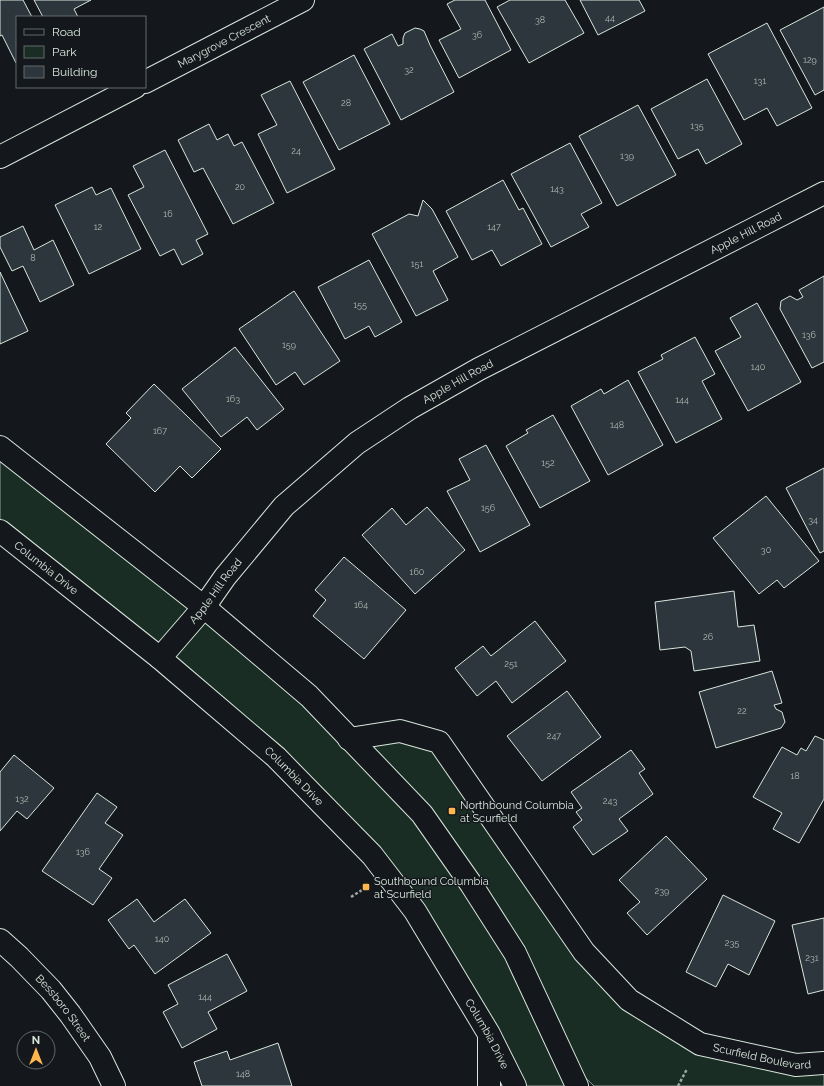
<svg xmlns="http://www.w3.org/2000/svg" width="824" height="1086" font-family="Raleway,sans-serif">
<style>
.green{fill:#1a2d24;stroke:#939e99}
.building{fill:#2c363c;stroke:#d8e6dc}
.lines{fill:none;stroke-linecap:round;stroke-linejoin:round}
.street-casing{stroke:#d8e6dc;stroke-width:24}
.secondary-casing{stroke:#d8e6dc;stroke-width:24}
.path{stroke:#9da8a2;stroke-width:2.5;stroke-dasharray:3 2;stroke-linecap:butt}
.street{stroke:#14181c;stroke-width:22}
.secondary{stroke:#14181c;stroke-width:22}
.poi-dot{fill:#ffb74d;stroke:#14181c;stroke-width:1.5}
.labels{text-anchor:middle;stroke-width:3;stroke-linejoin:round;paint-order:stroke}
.number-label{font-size:9px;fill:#adbab4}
.street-label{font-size:11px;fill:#d8e6dc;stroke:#14181c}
.poi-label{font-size:11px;fill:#d8e6dc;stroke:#14181c;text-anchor:start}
</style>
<rect width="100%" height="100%" fill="#14181c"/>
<path class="green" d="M0 447 349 739 439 742 584 952 700 1044 824 1063V1086H594L564 1057 577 1086H515L372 855 0 531Z"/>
<g class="building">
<path d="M0 0H23L32 17H17V63H16L2 35 0 36Z"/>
<path d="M34 0H91L74 9 78 17H43Z"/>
<path d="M455 0H485L511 50 459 78 439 40 461 29 447 4Z"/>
<path d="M510 0H565L584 33 529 63 497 7Z"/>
<path d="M580 0H639L645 11 598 35Z"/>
<path d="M824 7V90L815 95 780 30Z"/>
<path d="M767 23 812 108 777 126 767 108 744 120 708 54Z"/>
<path d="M415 28 420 29 424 31 430 45 454 92 401 120 364 49 392 34 398 46 403 44V38L405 33Z"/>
<path d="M354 55 390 124 339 150 303 82Z"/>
<path d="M707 79 742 144 706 164 698 149 678 159 651 109Z"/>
<path d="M290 81 335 169 287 193 258 134 277 125 261 95Z"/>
<path d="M638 105 676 175 617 206 579 136Z"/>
<path d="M209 124 217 140 228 134 234 146 242 142 274 203 233 224 203 168 194 172 178 140Z"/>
<path d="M570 143 602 203 581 214 589 227 551 247 511 174Z"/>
<path d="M165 150 208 234 196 240 203 254 182 265 174 249 160 256 128 195 144 187 133 166Z"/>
<path d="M503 180 519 210 523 208 542 244 501 266 492 250 472 260 446 211Z"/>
<path d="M92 187 96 195 111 188 141 249 89 274 55 205Z"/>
<path d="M423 200 432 209 458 257 433 271 448 300 416 316 372 234 409 214 418 216Z"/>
<path d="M23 226 34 250 53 240 74 285 40 302 23 266 12 271 0 247V237Z"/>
<path d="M369 260 402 322 375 337 369 326 345 339 318 287Z"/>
<path d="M0 272 28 331 0 344Z"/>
<path d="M824 276V362L812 368 780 309 781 301 790 296 797 300 803 297 799 290Z"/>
<path d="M294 291 340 361 304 385 295 372 276 385 239 329Z"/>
<path d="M757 303 801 382 748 411 715 351 741 337 730 318Z"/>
<path d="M695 337 715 374 702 381 722 419 676 443 638 372 663 359 661 355Z"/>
<path d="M235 347 284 409 257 430 247 417 221 437 182 389Z"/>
<path d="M628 380 663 445 608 475 571 406 601 389 604 394Z"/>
<path d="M154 384 221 449 192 478 180 466 155 492 106 444 131 418 126 413Z"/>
<path d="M553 415 590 481 540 508 506 446 528 433 526 430Z"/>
<path d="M486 445 530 525 480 552 447 491 470 480 459 459Z"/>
<path d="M824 468V551L820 553 786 488Z"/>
<path d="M766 496 819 561 784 588 777 580 759 594 713 538Z"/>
<path d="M427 507 465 550 415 594 362 535 392 508 406 525Z"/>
<path d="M344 557 406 610 364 659 313 616 326 600 315 590Z"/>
<path d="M734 591 738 627 754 625 760 661 694 671 691 651 685 647 660 650 655 602Z"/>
<path d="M535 621 566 661 512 703 496 681 477 696 455 668 483 646 491 656Z"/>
<path d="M772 671 782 703 774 705 776 709 782 712 785 722 781 728 716 748 699 692Z"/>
<path d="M567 691 601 737 542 781 507 736Z"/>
<path d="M815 736 824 740V799L799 843 773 829 782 813 753 797 782 747 797 755 801 748 806 751Z"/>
<path d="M631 750 645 769 639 773 653 794 619 819 628 831 593 855 573 827 582 820 576 812 582 808 571 792Z"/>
<path d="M14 755 54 788 27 819 17 811 0 831V772Z"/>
<path d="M97 793 117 807 105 823 123 835 99 869 112 878 93 905 42 871Z"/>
<path d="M666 836 707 879 647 935 627 913 640 902 619 880Z"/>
<path d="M723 895 775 921 749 975 728 964 716 987 686 972Z"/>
<path d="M137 899 154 922 185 899 211 933 155 974 134 945 129 949 108 920Z"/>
<path d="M824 918V990L808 994 792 925Z"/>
<path d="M227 954 247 991 208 1012 217 1029 182 1048 163 1012 178 1004 168 985Z"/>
<path d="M278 1043 292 1086H202L194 1062 227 1051 230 1060Z"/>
</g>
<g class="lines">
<defs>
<g id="street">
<path id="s1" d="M145 82 303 0"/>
<path d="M0 157 135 87"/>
<path id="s2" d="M160 658 204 607 225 577 284 506 357 443 410 408 479 369 824 193"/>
<path id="s3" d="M349 739 400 731 439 742 584 952 629 1000 700 1044 796 1065 824 1063"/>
<path id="s4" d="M0 940 19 957 51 990 70 1014 100 1057 114 1086"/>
</g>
<g id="secondary">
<path d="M0 447 204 607 309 696 422 814 471 884 515 953 577 1086"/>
<path id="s5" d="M0 531 160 658 276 757 372 855 415 911 489 1034 515 1086"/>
<path d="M489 1037V1086"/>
</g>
</defs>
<use href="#street" class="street-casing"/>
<use href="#secondary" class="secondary-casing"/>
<g class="path">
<path d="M351 897 362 890"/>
<path d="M678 1086 687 1069"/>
</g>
<use href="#street" class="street"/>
<use href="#secondary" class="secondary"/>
</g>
<g class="poi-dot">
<rect x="448" y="807" width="8" height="8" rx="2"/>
<rect x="362" y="883" width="8" height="8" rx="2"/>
</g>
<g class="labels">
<g class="number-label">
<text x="610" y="21">44</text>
<text x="540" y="23">38</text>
<text x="477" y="38">36</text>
<text x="810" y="63">129</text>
<text x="409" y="73">32</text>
<text x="760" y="84">131</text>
<text x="346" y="106">28</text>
<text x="697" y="129">135</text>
<text x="296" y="154">24</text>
<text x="627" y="159">139</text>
<text x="240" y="190">20</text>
<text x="557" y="192">143</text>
<text x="168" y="217">16</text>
<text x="98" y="230">12</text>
<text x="494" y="230">147</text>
<text x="33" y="261">8</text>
<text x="417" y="267">151</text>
<text x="360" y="308">155</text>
<text x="809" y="338">136</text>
<text x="289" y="348">159</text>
<text x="758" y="370">140</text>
<text x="233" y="402">163</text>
<text x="682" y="403">144</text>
<text x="617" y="428">148</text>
<text x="160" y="434">167</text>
<text x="548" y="466">152</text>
<text x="488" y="511">156</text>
<text x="813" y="523">34</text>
<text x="766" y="553">30</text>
<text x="417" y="575">160</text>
<text x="361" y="608">164</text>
<text x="708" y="640">26</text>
<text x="511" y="667">251</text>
<text x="742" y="714">22</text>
<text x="554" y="739">247</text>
<text x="795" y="779">18</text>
<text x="22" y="802">132</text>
<text x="610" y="804">243</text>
<text x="83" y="855">136</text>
<text x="662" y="894">239</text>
<text x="162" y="942">140</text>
<text x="732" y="946">235</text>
<text x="812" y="961">231</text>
<text x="205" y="1000">144</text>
<text x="243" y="1077">148</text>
</g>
<g class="street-label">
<text dy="4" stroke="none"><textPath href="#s1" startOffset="89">Marygrove Crescent</textPath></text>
<text dy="4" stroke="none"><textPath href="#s2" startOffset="735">Apple Hill Road</textPath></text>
<text dy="4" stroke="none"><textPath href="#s2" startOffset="411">Apple Hill Road</textPath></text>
<text dy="4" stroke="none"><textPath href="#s5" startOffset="59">Columbia Drive</textPath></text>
<text dy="4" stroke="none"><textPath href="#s2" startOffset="87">Apple Hill Road</textPath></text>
<text dy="4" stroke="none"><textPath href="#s5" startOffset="383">Columbia Drive</textPath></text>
<text dy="4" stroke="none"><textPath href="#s4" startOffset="93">Bessboro Street</textPath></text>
<text dy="4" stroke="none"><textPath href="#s5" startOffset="707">Columbia Drive</textPath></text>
<text dy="4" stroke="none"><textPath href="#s3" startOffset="560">Scurfield Boulevard</textPath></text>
</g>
<g class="poi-label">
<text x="460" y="809">Northbound Columbia<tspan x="460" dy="13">at Scurfield</tspan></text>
<text x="374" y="885">Southbound Columbia<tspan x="374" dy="13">at Scurfield</tspan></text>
</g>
</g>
<rect x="16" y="16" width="130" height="72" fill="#14181c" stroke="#626a69"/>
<rect x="24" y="29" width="20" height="6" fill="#14181c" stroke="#626a69"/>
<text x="52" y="36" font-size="12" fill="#d8e6dc">Road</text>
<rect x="24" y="46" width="20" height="12" fill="#1a2d24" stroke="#626a69"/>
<text x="52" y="56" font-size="12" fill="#d8e6dc">Park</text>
<rect x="24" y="66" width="20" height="12" fill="#2c363c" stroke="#626a69"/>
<text x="52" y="76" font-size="12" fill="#d8e6dc">Building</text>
<g transform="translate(36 1050)"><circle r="19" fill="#14181c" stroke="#626a69"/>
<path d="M0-3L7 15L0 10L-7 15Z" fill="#ffb74d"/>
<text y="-6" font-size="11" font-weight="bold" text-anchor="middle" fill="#d8e6dc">N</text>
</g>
</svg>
